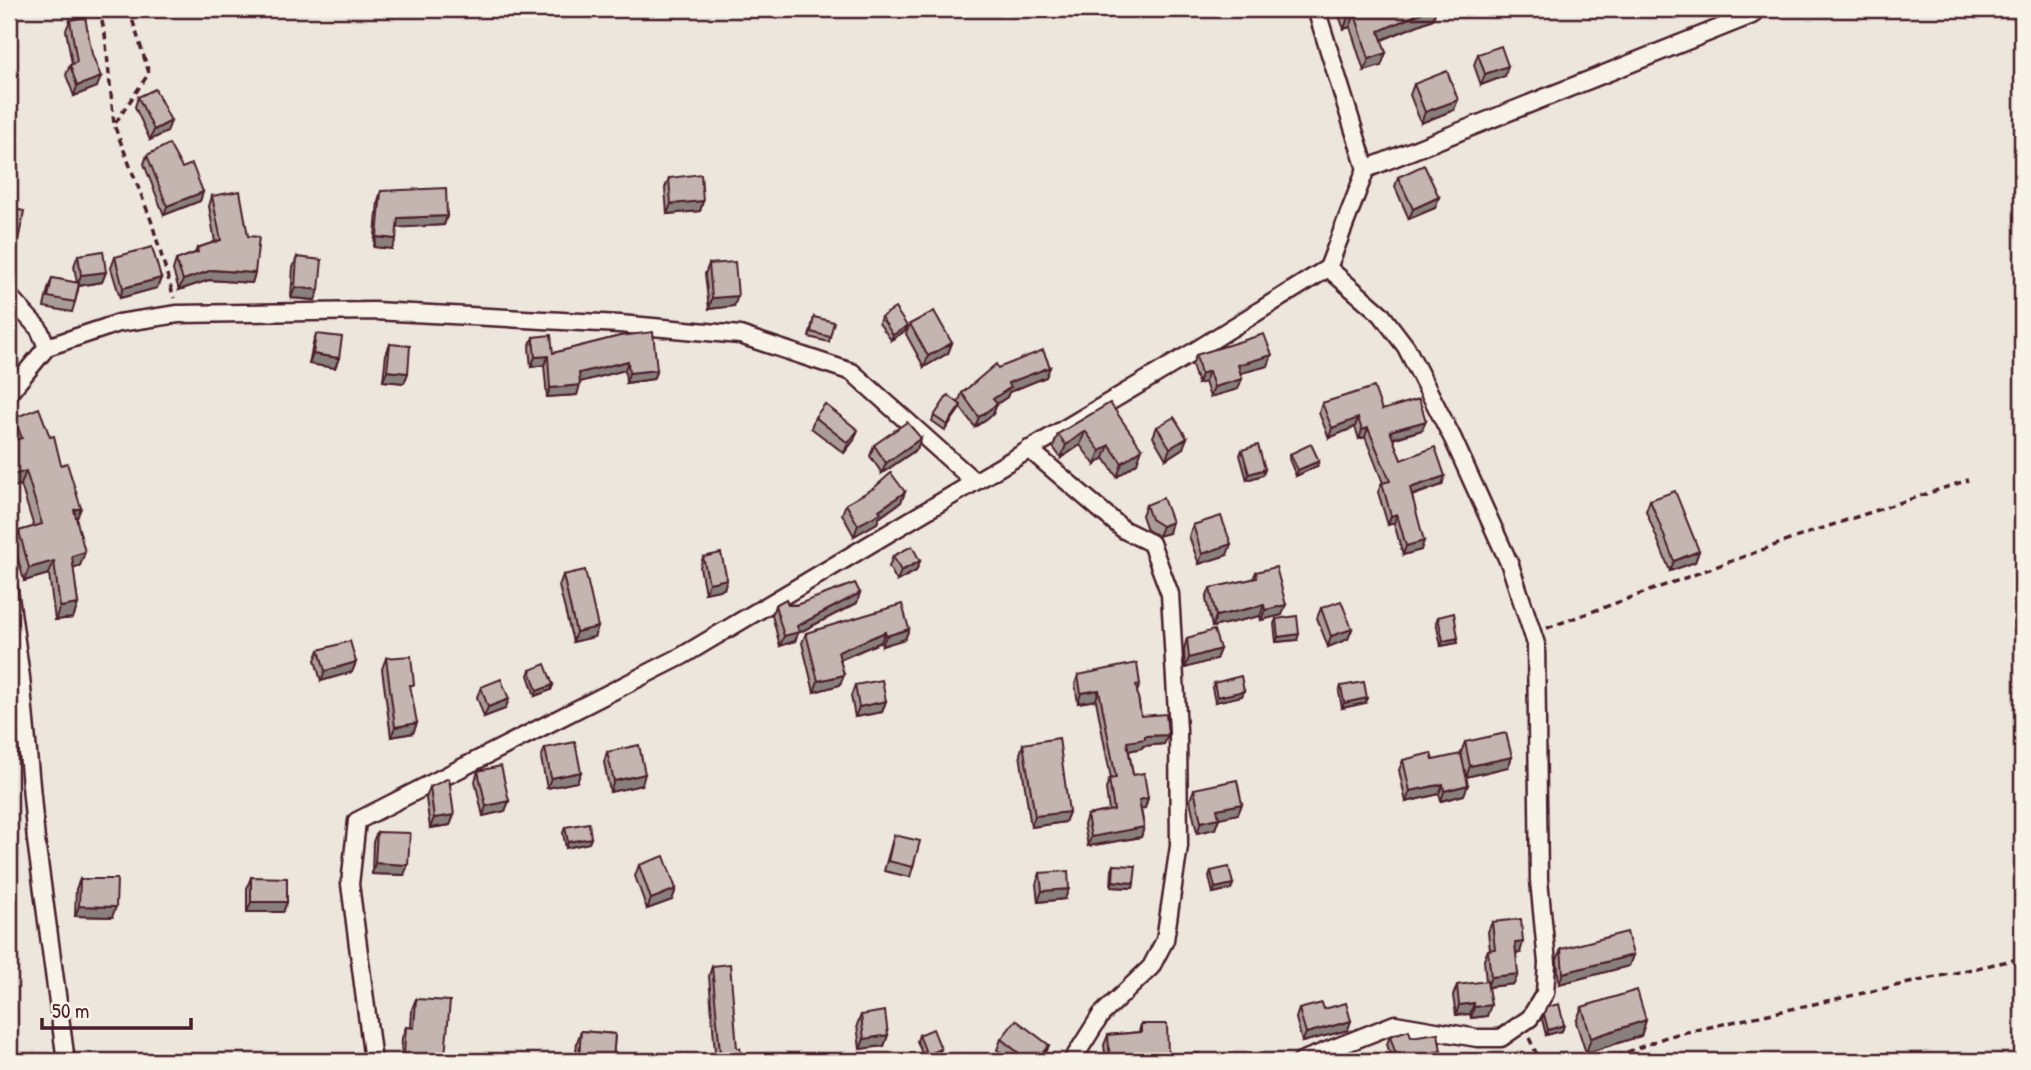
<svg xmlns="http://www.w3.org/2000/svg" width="2031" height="1070" font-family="'Patrick Hand',sans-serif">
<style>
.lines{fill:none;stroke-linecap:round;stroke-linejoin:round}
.street-casing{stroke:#4a1f2b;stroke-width:21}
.path{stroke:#4a1f2b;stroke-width:3.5;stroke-dasharray:7 5;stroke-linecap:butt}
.street{stroke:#f7f3e8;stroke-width:16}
.wall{fill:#a99c97;stroke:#4a1f2b;stroke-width:2}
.shaded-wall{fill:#897f7b;stroke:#4a1f2b;stroke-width:2}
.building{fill:#c4b5b0;stroke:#4a1f2b;stroke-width:2}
</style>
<rect width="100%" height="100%" fill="#ece6dd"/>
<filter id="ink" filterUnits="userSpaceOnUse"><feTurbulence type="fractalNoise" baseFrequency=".0143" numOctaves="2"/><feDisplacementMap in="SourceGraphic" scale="14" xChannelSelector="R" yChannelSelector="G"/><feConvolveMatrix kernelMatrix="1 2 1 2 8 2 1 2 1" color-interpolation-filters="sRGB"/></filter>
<g filter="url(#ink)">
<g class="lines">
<defs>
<g id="street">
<path d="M1316 9 1366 169"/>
<path d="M9 296 39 329 47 347"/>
<path d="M9 393 47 347 119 323 178 314 374 311 620 324 740 335 852 372 974 481"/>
<path d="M1029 449 1124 530 1151 543 1170 594 1178 730 1179 846 1165 940 1151 967 1101 1015 1072 1061"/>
<path d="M9 590 21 677 36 840 66 1061"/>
<path d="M373 1061 350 884 357 821 682 656 1190 354 1328 268 1366 169 1752 15"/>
<path d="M1301 1061 1395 1024 1477 1038H1501L1530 1018 1545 993 1547 963 1539 880 1536 644 1510 565 1453 439 1406 347 1381 314 1328 268"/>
</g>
</defs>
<use href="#street" class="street-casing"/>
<g class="path">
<path d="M99 9 105 34 114 124"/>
<path d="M129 9 149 73 114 125 151 220 174 298"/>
<path d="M1547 628 1817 530 1968 480"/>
<path d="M1529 1038 1540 1061"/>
<path d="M1604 1061 1669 1036 2022 958"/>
</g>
<use href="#street" class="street"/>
</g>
<g class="wall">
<path d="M1341 9H1436L1433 19 1382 40 1381 66 1364 71 1350 27 1344 29 1339 16Z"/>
<path d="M1673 9H1706L1676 19Z"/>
<path d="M70 20 97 87 74 96 66 75 70 65 72 64 66 30Z"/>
<path d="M1478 54 1505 76 1481 85 1474 65Z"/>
<path d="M1414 84 1454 110 1421 123 1410 95Z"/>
<path d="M138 97 167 132 150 140 135 107Z"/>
<path d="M147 155 182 168 203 192 200 201 164 215 144 164Z"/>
<path d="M1398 177 1439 197 1435 208 1409 219 1395 187Z"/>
<path d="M669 178 703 201 700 211 667 214 665 188Z"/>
<path d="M381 191 447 216 444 225 397 227 392 249 374 247 378 201Z"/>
<path d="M212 196 255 273 252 283 209 280 179 290 173 270 176 260 195 253 197 248 215 242 209 206Z"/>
<path d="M9 208 15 256 12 264H9Z"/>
<path d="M78 255 106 272 102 282 79 286 75 302 72 312 44 307 48 289 52 278 77 283 74 266Z"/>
<path d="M115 257 161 278 157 288 120 298 111 268Z"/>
<path d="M297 257 315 300 291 298 293 267Z"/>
<path d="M709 264 734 306 709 309 705 274Z"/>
<path d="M814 317 830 337 829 342 809 337Z"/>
<path d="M881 317 907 326 905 331 891 340 879 323Z"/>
<path d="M910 324 952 343 948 353 924 367 906 334Z"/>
<path d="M316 334 339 358 335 368 309 364 313 344Z"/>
<path d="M620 336 657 370 653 379 626 383 625 370 580 382 577 395 547 397 544 365 531 367 529 347 533 337 553 353Z"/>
<path d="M390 344 408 373 404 383 383 381 386 354Z"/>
<path d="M1196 355 1268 366 1240 373 1238 389 1210 397 1205 382 1198 384 1192 365Z"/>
<path d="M1050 367 1046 377 1009 392 1007 397 997 404 993 414 975 427 960 407 945 430 932 421 934 416 958 403 962 393 998 368Z"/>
<path d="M1110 403 1137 463 1117 477 1104 458 1095 465 1080 445 1061 458 1053 447 1058 434Z"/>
<path d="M1322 403 1382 410 1422 430 1393 439 1401 460 1442 485 1412 496 1421 550 1403 555 1394 523 1388 525 1378 492 1382 483H1383L1365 437 1359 439 1355 427 1329 438 1319 413Z"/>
<path d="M815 417 854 440 844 453 811 428Z"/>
<path d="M14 418 77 520 80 566 73 568 78 604 73 618 55 620 49 574 24 581 14 544 19 531 34 527 21 485 9 488V441L13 440 9 431Z"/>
<path d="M1157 427 1183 448 1166 459 1153 437Z"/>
<path d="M921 438 917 449 882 473 870 456 874 445Z"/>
<path d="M1242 450 1265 469 1263 475 1247 480 1240 455Z"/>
<path d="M1290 454 1317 466 1296 476 1289 459Z"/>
<path d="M905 492 901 502 879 518 877 523 854 536 842 514 846 504Z"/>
<path d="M1650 500 1699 551 1695 562 1670 571 1646 511Z"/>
<path d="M1146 505 1169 533 1158 536 1147 530 1142 515Z"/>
<path d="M1193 525 1227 555 1199 564 1189 536Z"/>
<path d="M893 556 920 561 916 571 897 581 889 567Z"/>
<path d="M703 557 727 579 724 589 705 593 700 567Z"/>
<path d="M1256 572 1282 615 1261 620 1260 616 1212 627 1206 599 1210 588 1253 579Z"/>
<path d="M563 575 598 627 594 637 573 642 559 586Z"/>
<path d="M857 603 798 633 795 641 780 646 772 615 775 605Z"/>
<path d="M1321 608 1352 629 1348 639 1328 647 1317 618Z"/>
<path d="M1438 617 1458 638 1457 643 1441 646 1436 622Z"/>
<path d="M1276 619 1297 640 1276 642 1274 624Z"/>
<path d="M909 629 905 639 882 646 881 642 840 660 844 675 840 685 814 692 802 643 806 633Z"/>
<path d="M1187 638 1220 649 1216 659 1185 668 1184 649Z"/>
<path d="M319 650 356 662 352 672 321 681 315 660Z"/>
<path d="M386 658 417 723 413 733 391 737 382 669Z"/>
<path d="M530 670 553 685 551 690 535 696 528 675Z"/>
<path d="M1078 675 1140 684 1137 692 1141 716 1168 735 1164 744 1143 746 1142 748 1129 751 1133 775 1148 798 1145 808 1141 809 1144 827 1141 837 1088 846 1084 825 1087 815 1109 811 1106 789 1109 779H1111L1096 700 1078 703 1075 684Z"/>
<path d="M1214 683 1244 691 1242 696 1215 702 1212 688Z"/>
<path d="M855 685 886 701 882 712 855 717 851 696Z"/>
<path d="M1341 686 1365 703 1342 708 1339 692Z"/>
<path d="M481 687 509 699 505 709 484 717 477 697Z"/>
<path d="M1465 742 1512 757 1508 767 1466 777 1464 795 1441 801 1439 794 1406 802 1399 770 1403 760H1433L1463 763 1461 752Z"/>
<path d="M1023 744 1069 812 1065 822 1031 827 1020 754Z"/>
<path d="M545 748 581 772 577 782 547 788 541 758Z"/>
<path d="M607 752 642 785 610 792 604 762Z"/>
<path d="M478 771 509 801 505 811 483 816 475 781Z"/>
<path d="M430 787 454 815 450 825 430 828 426 798Z"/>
<path d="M1194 789 1242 804 1238 814 1219 818 1215 829 1197 833 1190 800Z"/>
<path d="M565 827 591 838 589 843 566 848 563 833Z"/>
<path d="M377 832 404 875 372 874 373 842Z"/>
<path d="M894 835 913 867 910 877 884 871Z"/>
<path d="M639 865 676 889 672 900 647 909 635 876Z"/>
<path d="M1114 865 1134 883 1133 888 1111 887 1112 870Z"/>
<path d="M1211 871 1233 884 1231 889 1213 893 1209 877Z"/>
<path d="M1040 873 1065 899 1038 902 1036 884Z"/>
<path d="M251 877 287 902 283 912H247V888Z"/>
<path d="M80 879 112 917 75 916 76 889Z"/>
<path d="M1492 922 1520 953H1516L1514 984 1488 987 1487 1016 1471 1018 1470 1014 1456 1015 1453 996 1457 985 1486 982 1484 960 1488 950H1490L1488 932Z"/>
<path d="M1561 949 1633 955 1629 966 1559 984 1557 960Z"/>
<path d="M712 966 737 1048 743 1061H710L713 1054 715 1053 709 976Z"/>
<path d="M416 999 445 1056 444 1061H401L402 1038 406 1027 411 1028 412 1009Z"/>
<path d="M1582 1007 1646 1020 1641 1036 1586 1053 1576 1022Z"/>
<path d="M1299 1009H1324L1348 1030 1302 1042 1296 1018Z"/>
<path d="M1544 1014 1564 1025 1562 1031 1546 1035 1542 1019Z"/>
<path d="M861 1015 888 1035 884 1046 860 1049 857 1025Z"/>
<path d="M1141 1024 1166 1061H1106L1104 1045 1108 1035 1139 1032Z"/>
<path d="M581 1031 615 1034 613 1061H575L577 1042Z"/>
<path d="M919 1035 939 1055 925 1061 917 1041Z"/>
<path d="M1390 1036 1411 1037 1441 1051 1438 1060 1430 1061H1392L1387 1044Z"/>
<path d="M1001 1039 1049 1045 1045 1055 1040 1061H1012L997 1050Z"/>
</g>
<g class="shaded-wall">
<path d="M1430 9H1436L1433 19 1374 43 1379 31Z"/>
<path d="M1680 9H1706L1676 19Z"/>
<path d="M1355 14 1350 27 1344 29 1348 17Z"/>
<path d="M1386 53 1381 66 1364 71 1369 59Z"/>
<path d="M1508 66 1505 76 1481 85 1485 74Z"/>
<path d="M101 77 97 87 74 96 77 86Z"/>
<path d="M1458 100 1454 110 1421 123 1425 112Z"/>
<path d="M171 121 167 132 150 140 154 130Z"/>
<path d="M203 192 200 201 164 215 167 206Z"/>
<path d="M1439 197 1435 208 1409 219 1413 209Z"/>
<path d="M703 201 700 211 667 214 671 204Z"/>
<path d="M447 216 444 225 394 228 398 218Z"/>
<path d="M377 237 396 239 392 249 374 247Z"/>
<path d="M212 270 255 273 252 283 209 280 179 290 183 280Z"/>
<path d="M106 272 102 282 77 286 81 275Z"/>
<path d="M161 278 157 288 120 298 123 288Z"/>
<path d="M295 287 319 290 315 300 291 298Z"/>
<path d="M738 296 734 306 709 309 712 298Z"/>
<path d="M907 326 905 331 891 340 893 335Z"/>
<path d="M952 343 948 353 924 367 928 356Z"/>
<path d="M313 354 339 358 335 368 309 364Z"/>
<path d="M1272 355 1268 366 1234 375 1238 365Z"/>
<path d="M548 356 544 365 531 367 535 357Z"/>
<path d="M628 361 625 370 576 383 579 373Z"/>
<path d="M1050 367 1046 377 1009 392 1007 397 989 409 993 399 1008 383Z"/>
<path d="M657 370 653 379 626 383 629 373Z"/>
<path d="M387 371 408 373 404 383 383 381Z"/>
<path d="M1209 371 1205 382 1198 384 1201 374Z"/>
<path d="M1242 379 1238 389 1210 397 1214 387Z"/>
<path d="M580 385 577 395 547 397 550 388Z"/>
<path d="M997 404 993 414 975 427 979 417Z"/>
<path d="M961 405 959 410 945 430 947 425Z"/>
<path d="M1358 418 1355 427 1329 438 1332 428Z"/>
<path d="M1426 421 1422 430 1386 440 1390 431Z"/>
<path d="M1368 428 1365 437 1359 439 1362 430Z"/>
<path d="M858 430 854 440 844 453 848 443Z"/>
<path d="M1085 431 1080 445 1061 458 1066 445Z"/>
<path d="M921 438 917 449 882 473 886 463Z"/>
<path d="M1187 438 1183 448 1166 459 1170 448Z"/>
<path d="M1109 445 1104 458 1095 465 1100 451Z"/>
<path d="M1142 449 1137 463 1117 477 1122 463Z"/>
<path d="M1319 461 1317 466 1296 476 1298 470Z"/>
<path d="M1265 469 1263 475 1247 480 1249 474Z"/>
<path d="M26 471 21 485 9 488V476Z"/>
<path d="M1445 476 1442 485 1407 497 1410 488Z"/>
<path d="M905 492 901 502 879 518 877 523 854 536 858 525Z"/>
<path d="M81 508 76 521 74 510Z"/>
<path d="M1397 514 1394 523 1388 525 1391 516Z"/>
<path d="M1172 522 1169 533 1158 536 1162 526Z"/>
<path d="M1424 541 1421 550 1403 555 1406 546Z"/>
<path d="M1231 544 1227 555 1199 564 1202 554Z"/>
<path d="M1699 551 1695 562 1670 571 1674 561Z"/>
<path d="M85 552 80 566 67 569 72 556Z"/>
<path d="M54 561 49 574 24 581 29 568Z"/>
<path d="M920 561 916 571 897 581 901 571Z"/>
<path d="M727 579 724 589 705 593 709 583Z"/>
<path d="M860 593 857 603 798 633 795 641 780 646 784 636 797 626Z"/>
<path d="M78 604 73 618 55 620 60 607Z"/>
<path d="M1264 605 1260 616 1212 627 1216 616Z"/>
<path d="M1286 605 1282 615 1261 620 1265 610Z"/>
<path d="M598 627 594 637 573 642 576 632Z"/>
<path d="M909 629 905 639 882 646 886 636Z"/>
<path d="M1352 629 1348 639 1328 647 1331 636Z"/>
<path d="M885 632 881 642 834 662 838 652Z"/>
<path d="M1299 634 1297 640 1276 642 1278 637Z"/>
<path d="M1458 638 1457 643 1441 646 1443 641Z"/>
<path d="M1220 649 1216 659 1185 668 1189 658Z"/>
<path d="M356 662 352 672 321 681 325 671Z"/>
<path d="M844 675 840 685 814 692 818 681Z"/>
<path d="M553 685 551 690 535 696 537 691Z"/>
<path d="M1099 690 1096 700 1078 703 1081 693Z"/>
<path d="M1244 691 1242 696 1215 702 1217 697Z"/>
<path d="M1367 698 1365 703 1342 708 1344 703Z"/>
<path d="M509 699 505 709 484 717 488 707Z"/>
<path d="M886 701 882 712 855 717 859 707Z"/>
<path d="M417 723 413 733 391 737 395 727Z"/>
<path d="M1168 735 1164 744 1143 746 1142 748 1124 752 1127 742 1145 736Z"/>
<path d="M1512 757 1508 767 1466 777 1470 766Z"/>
<path d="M581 772 577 782 547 788 551 778Z"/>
<path d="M645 774 642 785 610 792 614 781Z"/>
<path d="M1443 784 1439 794 1406 802 1410 791Z"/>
<path d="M1468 785 1464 795 1441 801 1444 791Z"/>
<path d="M1148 798 1145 808 1136 809 1139 800Z"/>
<path d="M509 801 505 811 483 816 486 806Z"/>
<path d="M1242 804 1238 814 1219 818 1215 829 1197 833 1201 822 1217 809Z"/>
<path d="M1069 812 1065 822 1031 827 1035 816Z"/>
<path d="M454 815 450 825 430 828 434 818Z"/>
<path d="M1144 827 1141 837 1088 846 1091 837Z"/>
<path d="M591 838 589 843 566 848 568 842Z"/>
<path d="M375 863 408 865 404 875 372 874Z"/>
<path d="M1113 881 1134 883 1133 888 1111 887Z"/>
<path d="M1233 884 1231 889 1213 893 1215 888Z"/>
<path d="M676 889 672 900 647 909 651 899Z"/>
<path d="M1069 889 1065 899 1038 902 1042 891Z"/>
<path d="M251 902H287L283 912H247Z"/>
<path d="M79 906 116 907 112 917 75 916Z"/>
<path d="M1523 942 1520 953 1511 954 1515 943Z"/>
<path d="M1633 955 1629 966 1559 984 1563 973Z"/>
<path d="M1518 974 1514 984 1487 987 1491 977Z"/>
<path d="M1474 1003 1470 1014 1456 1015 1459 1005Z"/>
<path d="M1491 1005 1487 1016 1471 1018 1474 1007Z"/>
<path d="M1646 1020 1641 1036 1586 1053 1591 1038Z"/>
<path d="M1351 1021 1348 1030 1302 1042 1306 1033Z"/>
<path d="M1564 1025 1562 1031 1546 1035 1548 1030Z"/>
<path d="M888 1035 884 1046 860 1049 864 1039Z"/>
<path d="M1049 1045 1045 1055 1040 1061H1036Z"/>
<path d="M941 1049 939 1055 925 1061 927 1055Z"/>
<path d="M1441 1051 1438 1060 1430 1061H1415L1417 1055Z"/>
<path d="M404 1054 445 1056 444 1061H401Z"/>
<path d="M1138 1055H1168L1166 1061H1136Z"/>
<path d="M579 1058 613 1061H577Z"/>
</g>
<g class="building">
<path d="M1345 9H1430L1379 31 1386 53 1369 59 1355 14 1348 17Z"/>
<path d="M85 17 92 54 101 77 77 86 70 65 77 62 70 20Z"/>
<path d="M1501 46 1508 66 1485 74 1478 54Z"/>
<path d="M1447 71 1458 100 1425 112 1414 84Z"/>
<path d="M155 89 171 121 154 130 138 97Z"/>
<path d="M169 144 182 168 192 164 203 192 167 206 147 155Z"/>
<path d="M1424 165 1439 197 1413 209 1398 177Z"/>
<path d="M701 174 703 201 671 204 669 178Z"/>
<path d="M446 188 447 216 398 218 396 239 377 237 381 191Z"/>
<path d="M240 191 248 236 259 237 255 273 212 270 183 280 176 260 198 252 197 248 221 240 212 196Z"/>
<path d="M9 208 24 211 15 256 9 255Z"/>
<path d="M152 247 161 278 123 288 115 257Z"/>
<path d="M103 251 106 272 81 275 78 255Z"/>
<path d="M297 257 322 260 319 290 295 287Z"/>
<path d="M735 262 738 296 712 298 709 264Z"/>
<path d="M52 278 79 283 75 302 48 297Z"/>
<path d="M895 308 907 326 893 335 881 317Z"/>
<path d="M934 311 952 343 928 356 910 324Z"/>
<path d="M814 317 834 322 830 337 811 332Z"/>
<path d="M653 332 657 370 629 373 628 361 579 373 580 385 550 388 548 356 535 357 533 337 551 335 553 353 620 336Z"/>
<path d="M316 334 342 337 339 358 313 354Z"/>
<path d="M1264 334 1272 355 1238 365 1242 379 1214 387 1209 371 1201 374 1196 355Z"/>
<path d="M390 344 410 346 408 373 387 371Z"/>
<path d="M1043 350 1050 367 1008 383 1011 387 993 399 997 404 979 417 962 393 996 364 998 368Z"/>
<path d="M1374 387 1382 410 1419 399 1426 421 1390 431 1401 460 1435 447 1445 476 1410 488 1424 541 1406 546 1397 514 1391 516 1382 483 1390 481 1368 428 1362 430 1358 418 1332 428 1322 403Z"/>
<path d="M948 395 961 405 947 425 934 416Z"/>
<path d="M1110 403 1142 449 1122 463 1109 445 1100 451 1085 431 1066 445 1058 434Z"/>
<path d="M825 404 858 430 848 443 815 417Z"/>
<path d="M39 408 50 437 54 436 61 465 67 463 81 508 74 510 85 552 72 556 78 604 60 607 54 561 29 568 19 531 42 524 26 471 9 476V441L22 438 14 418Z"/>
<path d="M1174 417 1187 438 1170 448 1157 427Z"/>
<path d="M907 422 921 438 886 463 874 445Z"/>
<path d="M1311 444 1319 461 1298 470 1290 454Z"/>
<path d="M1258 445 1265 469 1249 474 1242 450Z"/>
<path d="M891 473 905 492 879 510 881 513 858 525 846 504 874 488Z"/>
<path d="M1675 491 1699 551 1674 561 1650 500Z"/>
<path d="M1163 498 1172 522 1162 526 1151 519 1146 505Z"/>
<path d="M1221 516 1231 544 1202 554 1193 525Z"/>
<path d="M912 546 920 561 901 571 893 556Z"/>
<path d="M721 553 727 579 709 583 703 557Z"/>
<path d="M1276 567 1286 605 1265 610 1264 605 1216 616 1210 588 1257 578 1256 572Z"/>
<path d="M585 570 598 627 576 632 563 575Z"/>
<path d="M855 583 860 593 797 626 799 632 784 636 775 605 786 599 788 605H796Z"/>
<path d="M1341 601 1352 629 1331 636 1321 608Z"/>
<path d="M902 604 909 629 886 636 885 632 838 652 844 675 818 681 806 633Z"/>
<path d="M1454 613 1458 638 1443 641 1438 617Z"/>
<path d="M1297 616 1299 634 1278 637 1276 619Z"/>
<path d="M1214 630 1220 649 1189 658 1187 638Z"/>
<path d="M350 641 356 662 325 671 319 650Z"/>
<path d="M411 656 414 685H410L417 723 395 727 386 658Z"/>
<path d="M1137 663 1140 684 1136 685 1141 716 1166 714 1168 735 1145 736V739L1127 742 1133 775 1144 773 1148 798 1139 800 1144 827 1091 837 1087 815 1114 810 1109 779 1116 778 1099 690 1081 693 1078 675Z"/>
<path d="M545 664 553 685 537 691 530 670Z"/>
<path d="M1241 676 1244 691 1217 697 1214 683Z"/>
<path d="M501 679 509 699 488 707 481 687Z"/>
<path d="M882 680 886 701 859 707 855 685Z"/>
<path d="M1364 682 1367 698 1344 703 1341 686Z"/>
<path d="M1506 733 1512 757 1470 766 1465 742Z"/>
<path d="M1059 738 1069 812 1035 816 1023 744Z"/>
<path d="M575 742 581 772 551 778 545 748Z"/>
<path d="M639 745 645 774 614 781 607 752Z"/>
<path d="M1431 753 1433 760 1461 754 1468 785 1444 791 1443 784 1410 791 1403 760Z"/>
<path d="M501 766 509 801 486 806 478 771Z"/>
<path d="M449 778 454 815 434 818 430 787Z"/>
<path d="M1237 780 1242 804 1217 809 1219 818 1201 822 1194 789Z"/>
<path d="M589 823 591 838 568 842 565 827Z"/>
<path d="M377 832 410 833 408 865 375 863Z"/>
<path d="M894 835 920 841 913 867 888 861Z"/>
<path d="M664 856 676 889 651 899 639 865Z"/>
<path d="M1114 865 1136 866 1134 883 1113 881Z"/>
<path d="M1229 867 1233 884 1215 888 1211 871Z"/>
<path d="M1068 871 1069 889 1042 891 1040 873Z"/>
<path d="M251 877 287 878V902H251Z"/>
<path d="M80 879H117L116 907 79 906Z"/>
<path d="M1521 919 1523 942 1515 943 1518 974 1491 977 1488 950 1495 949 1492 922Z"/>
<path d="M1627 932 1633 955 1563 973 1561 949Z"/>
<path d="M730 964 737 1048H740L743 1061H715L713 1054 720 1052 712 966Z"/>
<path d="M1487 981 1491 1005 1474 1007V1003L1459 1005 1457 985Z"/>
<path d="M1637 990 1646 1020 1591 1038 1582 1007Z"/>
<path d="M416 999 450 1001 445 1056 404 1054 406 1027 414 1028Z"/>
<path d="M1322 1003 1324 1009 1346 1003 1351 1021 1306 1033 1299 1009Z"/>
<path d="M1559 1004 1564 1025 1548 1030 1544 1014 1547 1007Z"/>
<path d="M885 1011 888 1035 864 1039 861 1015Z"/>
<path d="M1016 1020 1049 1045 1036 1061H1029L1001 1039Z"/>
<path d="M1141 1024H1167L1168 1055H1138L1139 1061H1110L1108 1035 1141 1032Z"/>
<path d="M933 1029 941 1049 927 1055 919 1035Z"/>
<path d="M1409 1030 1411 1037 1438 1033 1441 1051 1417 1055 1419 1061H1398L1390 1036Z"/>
<path d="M581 1031 615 1034 613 1061 579 1058Z"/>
<path d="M1199 1053 1200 1061H1171L1172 1056Z"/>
<path d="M1355 1058 1356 1061H1346Z"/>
</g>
</g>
<rect width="2031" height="1070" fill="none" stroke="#f7f3e8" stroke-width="35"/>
<rect x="18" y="18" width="1996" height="1035" fill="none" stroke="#4a1f2b" stroke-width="2.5" filter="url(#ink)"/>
<path d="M42 1018v10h149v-10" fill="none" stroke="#4a1f2b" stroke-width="3.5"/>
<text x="52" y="1018" font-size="21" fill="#4a1f2b" stroke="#f7f3e8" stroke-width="5" paint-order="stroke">50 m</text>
</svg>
